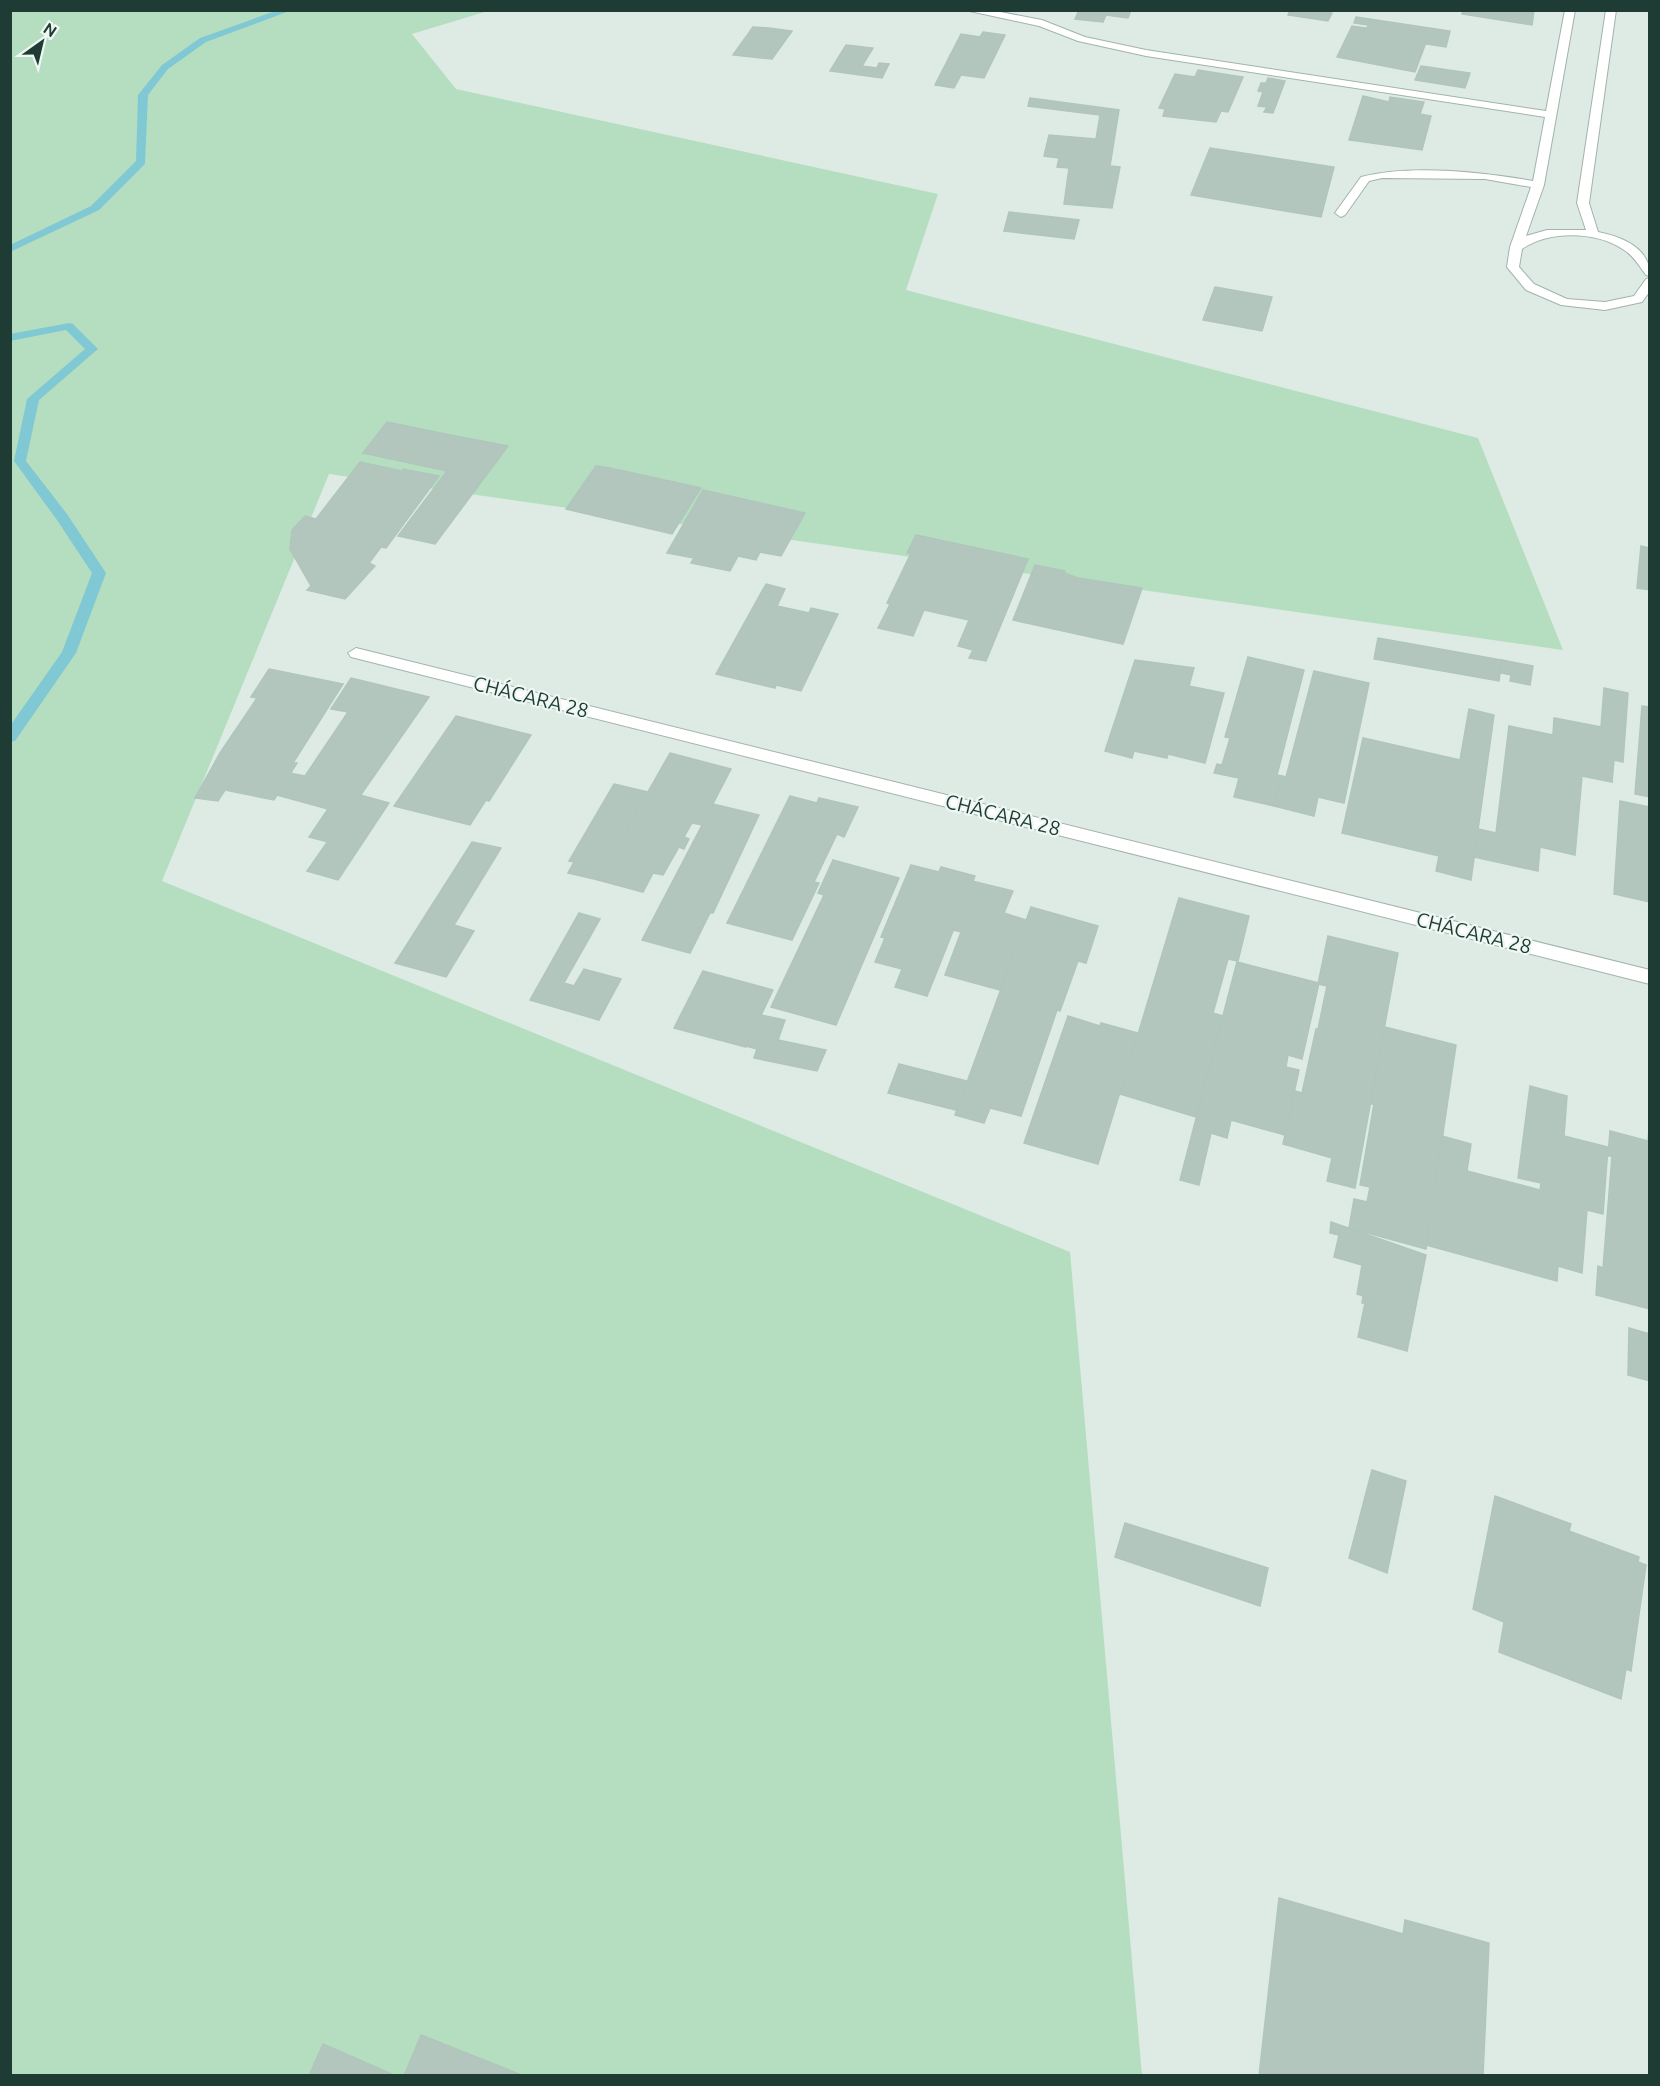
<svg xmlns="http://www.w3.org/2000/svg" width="1660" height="2086" font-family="Ubuntu,sans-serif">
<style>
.green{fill:#b5dec0}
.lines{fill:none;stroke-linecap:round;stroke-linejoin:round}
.stream{fill:#81c8d5;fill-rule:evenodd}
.building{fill:#b3c6be;stroke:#b0c5bc;stroke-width:1.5}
.minor-casing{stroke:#a1b3ac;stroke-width:2}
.minor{fill:#fff;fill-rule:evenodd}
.labels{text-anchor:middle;stroke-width:4.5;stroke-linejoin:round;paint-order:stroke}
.street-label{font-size:20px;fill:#1e3c34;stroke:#eef7f3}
</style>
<rect width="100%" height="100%" fill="#deebe5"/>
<path class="green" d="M11 11H488L412 34 456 89 938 194 906 290 1478 438 1563 650 329 474 162 881 1070 1252 1142 2075 575 2074 570 2076H11Z"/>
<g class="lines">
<g class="stream">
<path d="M278 10H292L206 42 168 69 148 95 145 164 99 210 10 252V245L91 206 136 161 138 95 162 65 200 38Z"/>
<path d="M69 323 73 324 98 349 39 400 26 461 67 514 106 573 76 653 15 741 10 742V726L62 652 92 573 57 520 14 461 27 399 85 349 66 330 10 341V334Z"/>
</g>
</g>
<g class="building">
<path d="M1079 10H1131L1128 18 1106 15 1103 22 1075 19Z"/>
<path d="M1290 10H1310L1332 13 1328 21 1288 15Z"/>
<path d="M1463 10H1534L1532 25 1462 14Z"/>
<path d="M1356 17 1450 31 1446 47 1381 37 1379 42 1363 39 1368 25 1354 23Z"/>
<path d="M1382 24 1425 31 1423 36 1428 37 1415 72 1337 57 1352 26 1379 30Z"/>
<path d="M753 27 769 28 792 31 772 59 733 55Z"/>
<path d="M983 32 1005 35 984 78 961 75 954 88 935 85 961 34 980 37Z"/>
<path d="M846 45 873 48 862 66 877 68 879 63 889 64 882 78 830 71Z"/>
<path d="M1421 66 1470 73 1465 88 1415 80Z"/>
<path d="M1198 70 1243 77 1228 112 1221 111 1216 122 1163 116 1165 109 1159 108 1175 74 1195 77Z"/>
<path d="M1268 78 1285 81 1273 113 1264 112 1267 107 1258 106 1263 92 1258 91 1261 83H1266Z"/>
<path d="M1363 96 1389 102 1390 97 1424 102 1420 114 1431 116 1422 150 1349 140Z"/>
<path d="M1030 98 1119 110 1110 166 1120 167 1112 208 1064 204 1069 168 1057 167 1059 158 1044 156 1049 135 1096 139 1100 115 1028 106Z"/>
<path d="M1210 148 1334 167 1321 217 1191 195Z"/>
<path d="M1009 212 1079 220 1074 239 1004 231Z"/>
<path d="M1215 287 1272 297 1262 331 1203 320Z"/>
<path d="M387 422 465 438 471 439 447 471 363 453Z"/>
<path d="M471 439 508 446 435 544 398 536Z"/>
<path d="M360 462 402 471 403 469 439 476 386 548 381 547 369 563 375 566 345 599 307 590 311 586 290 549 292 530 305 516 316 519Z"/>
<path d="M596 466 610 468 701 488 672 534 566 509Z"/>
<path d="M703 490 805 513 781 556 760 552 756 560 738 556 730 571 691 563 694 558 667 553Z"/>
<path d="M916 535 1028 559 986 661 969 658 973 650 958 646 969 620 924 610 913 636 878 628 890 604 887 603 911 553H907Z"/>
<path d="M1641 546 1650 548V590L1637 588Z"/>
<path d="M1035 565 1065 571 1064 573 1078 578 1142 588 1123 644 1013 620Z"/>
<path d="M766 584 785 589 777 606 809 613 811 608 838 614 801 691 776 685 775 688 716 674Z"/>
<path d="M1378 638 1502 660 1499 681 1374 659Z"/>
<path d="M1248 657 1304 670 1277 775 1282 776 1274 806 1234 797 1239 778 1214 773 1217 764 1222 765 1230 738 1225 737Z"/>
<path d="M1135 660 1194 668 1189 686 1224 693 1205 763 1168 754 1167 758 1134 751 1132 758 1105 751Z"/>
<path d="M1502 660 1533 666 1530 685 1510 681 1511 675 1501 673Z"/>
<path d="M269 669 343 684 293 763H297L274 800 225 790 218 801 195 798 220 753 257 698 251 697Z"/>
<path d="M1314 671 1369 683 1344 803 1318 797 1314 816 1274 806 1282 776 1286 777Z"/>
<path d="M351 678 429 697 328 842 309 837 328 809 277 795 290 773 305 776 348 712 331 709Z"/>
<path d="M1604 688 1628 693 1623 762 1614 760 1612 782 1582 776 1575 855 1540 847 1538 871 1474 857 1478 829 1496 833 1509 726 1553 735 1554 718 1601 727Z"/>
<path d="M1642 706 1650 707V797L1635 794Z"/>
<path d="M1469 709 1494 715 1471 880 1436 871 1439 856 1342 833 1363 738 1460 760Z"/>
<path d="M456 716 531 735 489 801 486 800 470 825 394 806Z"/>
<path d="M670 753 731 769 702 825 692 823 684 837 689 839 684 849 679 847 663 875 653 873 643 892 598 880Z"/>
<path d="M614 784 648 792 598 880 568 873 574 862 569 861Z"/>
<path d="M360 795 389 803 338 880 307 871Z"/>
<path d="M790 796 817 803 819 798 858 807 844 837 837 834 814 882 819 883 792 940 727 923Z"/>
<path d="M1620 801 1650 807V902L1614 894Z"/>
<path d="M713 804 759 815 713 913H710L690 953 642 940Z"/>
<path d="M472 842 501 848 454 925 474 931 446 977 395 963Z"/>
<path d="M833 860 899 878 836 1025 771 1007 824 895 818 893Z"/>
<path d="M911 865 939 872 941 867 975 876 927 996 895 987 902 969 875 962 885 938 881 937Z"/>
<path d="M972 881 1013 891 1004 913 1026 920 1000 990 945 975 961 932 953 930Z"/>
<path d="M1179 898 1249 916 1238 961 1228 959 1213 1013 1223 1016 1196 1117 1120 1094Z"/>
<path d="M1031 907 1098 926 1086 963 1078 961 1060 1011 1057 1010 1021 1116 990 1108 984 1123 955 1115Z"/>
<path d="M579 913 600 919 564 983 574 986 584 969 621 979 599 1020 530 1000Z"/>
<path d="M1328 936 1398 953 1355 1188 1327 1181 1332 1158 1283 1144 1295 1091 1302 1093 1316 1029H1318L1327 986 1318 984Z"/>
<path d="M1237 962 1319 983 1302 1059 1288 1055 1286 1067 1299 1070 1285 1135 1231 1120 1227 1138 1211 1133 1199 1185 1180 1180Z"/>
<path d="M703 971 773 990 746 1047 674 1028Z"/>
<path d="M761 1015 785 1020 778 1040 826 1050 817 1071 754 1058 757 1049 746 1046Z"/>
<path d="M1068 1016 1100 1026 1101 1023 1138 1033 1098 1164 1024 1143Z"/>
<path d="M1385 1027 1456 1045 1426 1249 1349 1228 1354 1199 1367 1202 1370 1187 1360 1185 1374 1104H1371Z"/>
<path d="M899 1064 967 1081 956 1110 888 1093Z"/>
<path d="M1530 1086 1567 1096 1564 1136 1608 1147 1603 1214 1587 1210 1582 1273 1558 1266 1557 1281 1426 1245 1442 1136 1471 1144 1467 1171 1540 1190 1541 1183 1518 1178Z"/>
<path d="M1650 1117V1309L1596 1295 1598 1266 1603 1268 1612 1156H1608L1610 1131 1648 1141Z"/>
<path d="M1331 1222 1426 1255 1407 1351 1358 1337 1365 1303H1362L1363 1296 1357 1294 1362 1265 1334 1257 1339 1235 1330 1233Z"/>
<path d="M1629 1328 1650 1334V1381L1628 1375Z"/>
<path d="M1372 1470 1406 1481 1387 1573 1349 1558Z"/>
<path d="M1495 1496 1571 1524 1569 1531 1639 1557 1638 1562 1646 1565 1631 1671 1626 1669 1621 1699 1499 1652 1504 1622 1473 1609Z"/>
<path d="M1125 1523 1268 1568 1260 1606 1115 1557Z"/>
<path d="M1279 1898 1403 1934 1405 1920 1489 1943 1483 2076H1259Z"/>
<path d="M421 2035 524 2076H404Z"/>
<path d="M323 2044 396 2076H309Z"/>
</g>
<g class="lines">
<defs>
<g id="minor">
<path d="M965 10H990L1042 20 1085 37 1146 50 1546 111 1565 10H1575L1544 185 1526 236 1547 230H1586L1577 203 1606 10H1616L1589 203 1598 232C1623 237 1650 248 1650 276L1646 275C1639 266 1634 256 1624 250 1597 231 1549 230 1522 249L1519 267 1534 284 1567 299 1605 302 1634 296 1646 279 1650 278V291L1642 302 1605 310 1561 305 1526 290 1507 267 1510 247 1531 187 1485 179 1382 178 1369 181 1345 215 1341 217 1335 213 1361 177C1410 164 1483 172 1533 181L1545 117 1146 56 1078 41 1039 26Z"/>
<path d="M356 648 1650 970V984L351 657 348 653Z"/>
</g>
</defs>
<use href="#minor" class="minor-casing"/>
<use href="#minor" class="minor"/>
</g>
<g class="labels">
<g class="street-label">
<text transform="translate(531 697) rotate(14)" y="7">CHÁCARA 28</text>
<text transform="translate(1003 815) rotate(14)" y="7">CHÁCARA 28</text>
<text transform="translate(1474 933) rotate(14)" y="7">CHÁCARA 28</text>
</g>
</g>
<rect width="1660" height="2086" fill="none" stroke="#1e3c34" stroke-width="24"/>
<g transform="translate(42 42) rotate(34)" stroke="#eef7f3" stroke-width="4.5" paint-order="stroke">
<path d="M0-4.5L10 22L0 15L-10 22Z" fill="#1e3c34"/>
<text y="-9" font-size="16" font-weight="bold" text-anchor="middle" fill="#1e3c34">N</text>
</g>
</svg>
